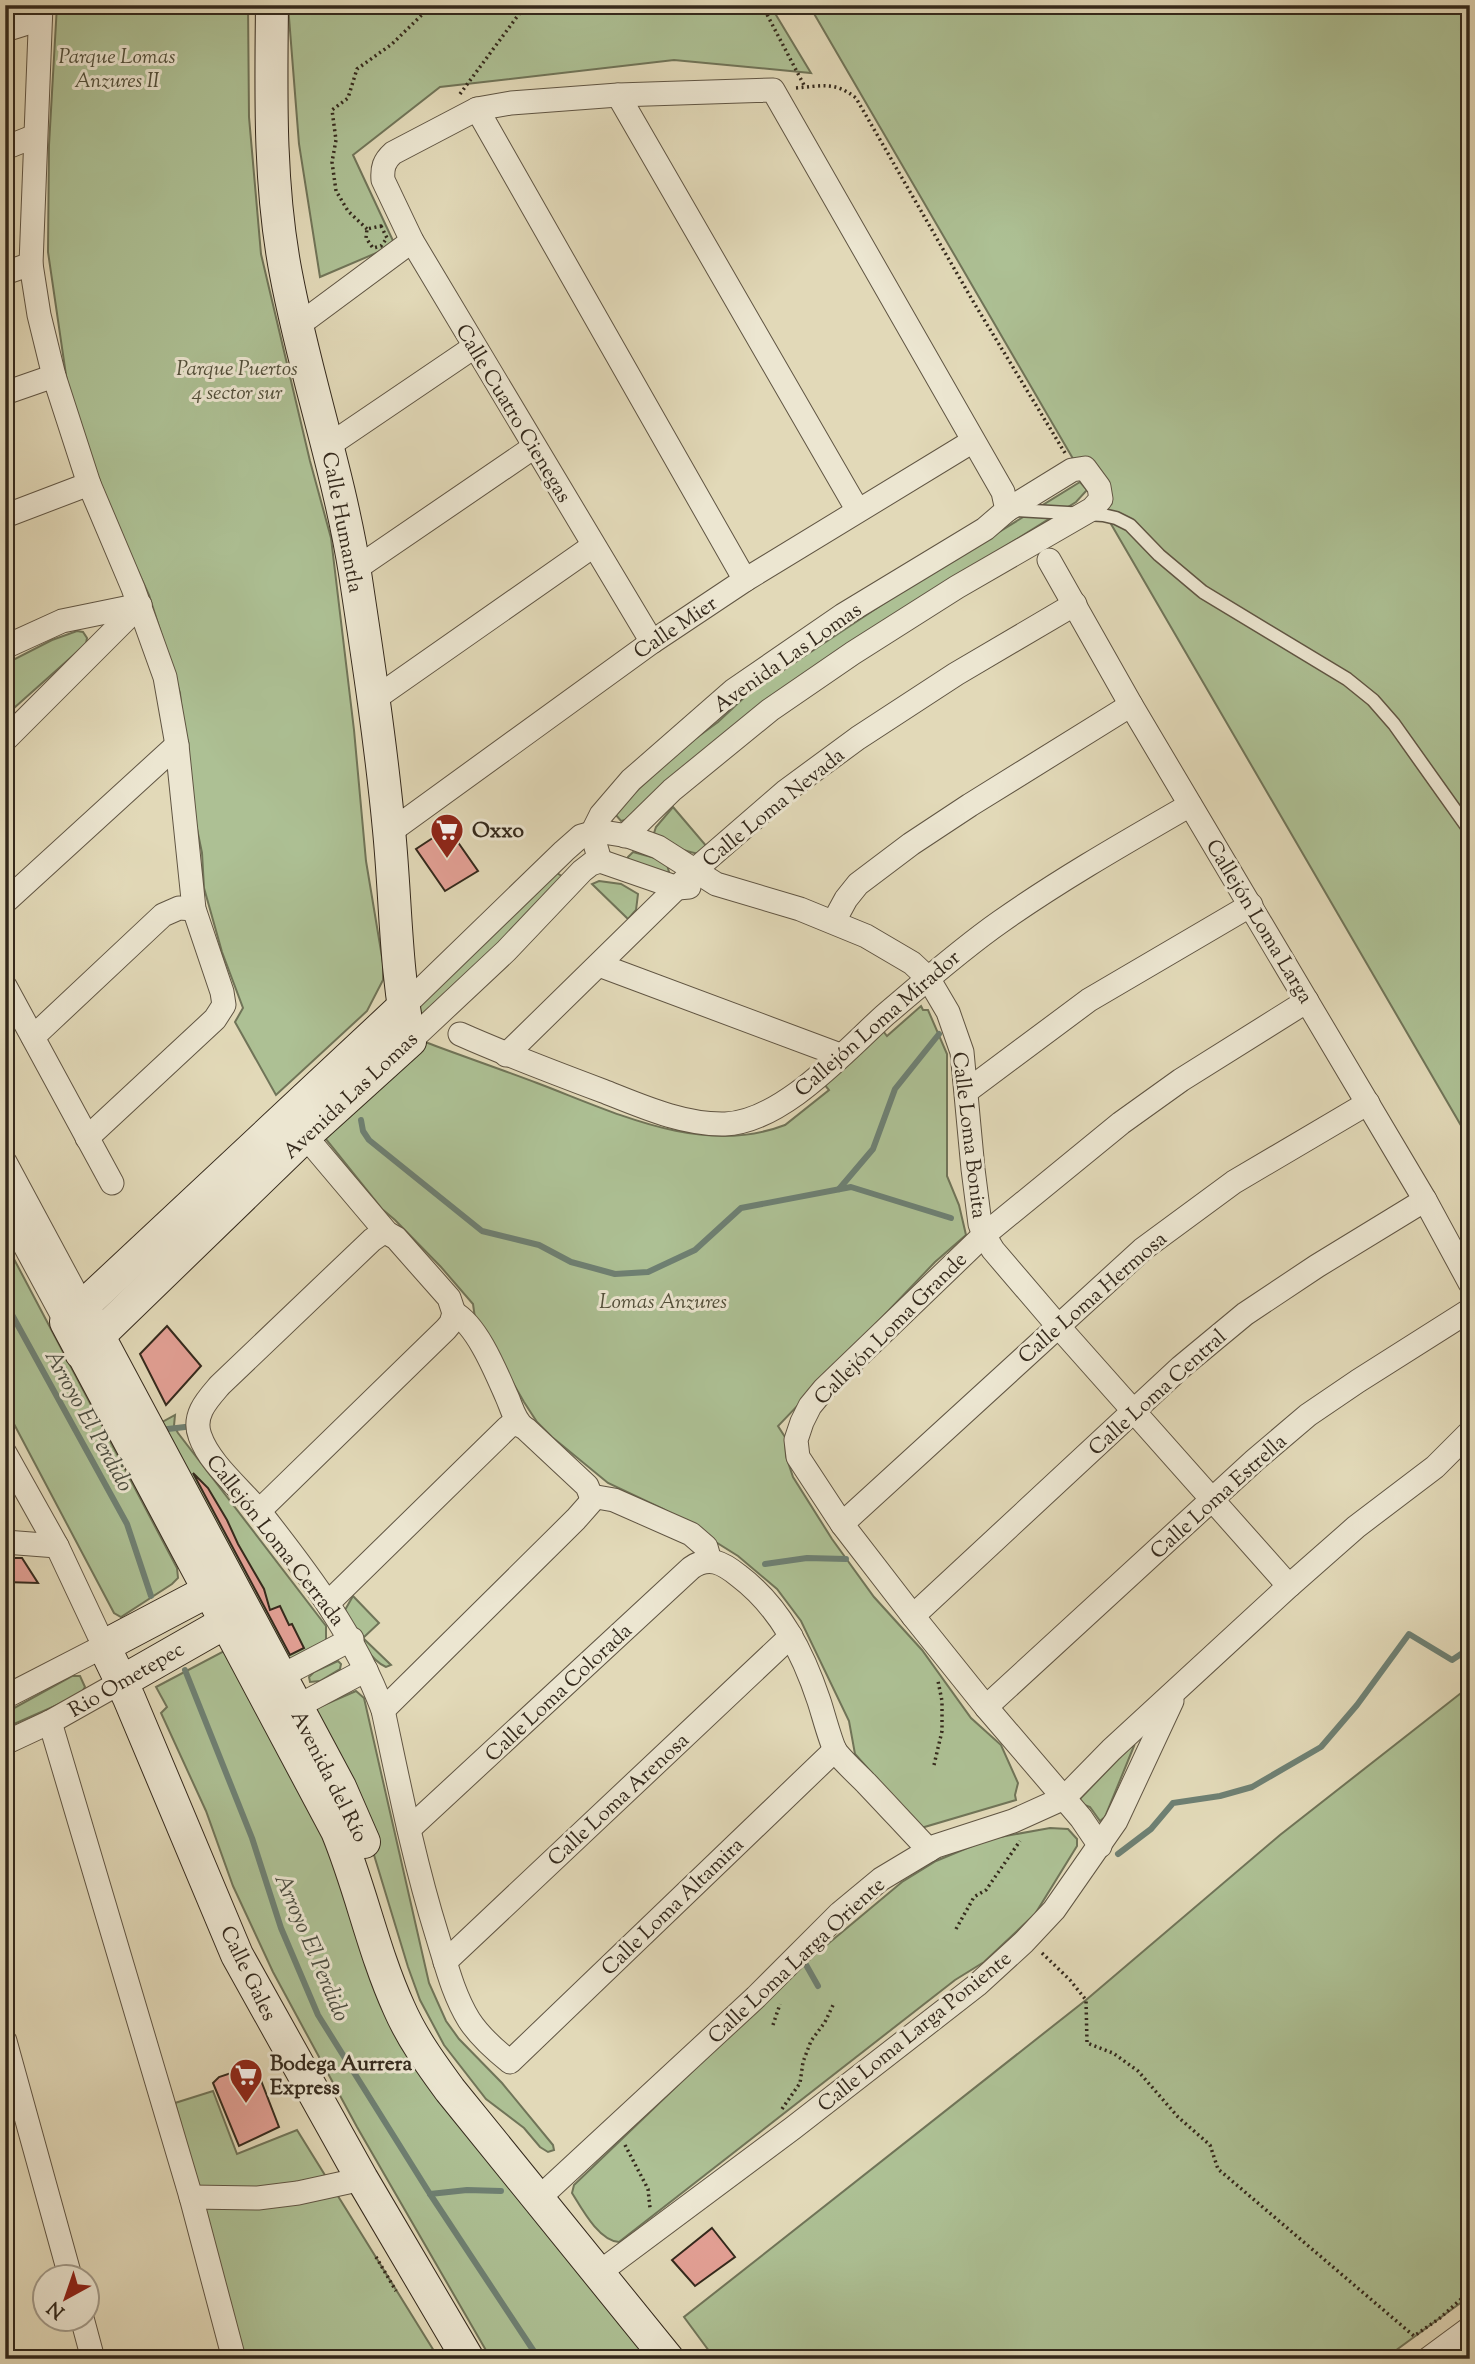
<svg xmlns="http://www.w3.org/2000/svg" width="1475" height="2364" font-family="'Sorts Mill Goudy',serif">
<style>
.green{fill:#adc094;stroke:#707458;stroke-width:2}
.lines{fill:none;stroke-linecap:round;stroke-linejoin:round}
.stream{stroke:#6e8073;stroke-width:6}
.building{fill:#e3a095;stroke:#34291c;stroke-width:2}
.lane-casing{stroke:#605543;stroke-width:15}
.street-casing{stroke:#605543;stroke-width:25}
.secondary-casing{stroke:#34291c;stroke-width:34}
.path{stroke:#34291c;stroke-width:3.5;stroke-dasharray:2 3.5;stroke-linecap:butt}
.lane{stroke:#ece6d1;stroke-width:12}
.street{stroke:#ece6d1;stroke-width:23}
.secondary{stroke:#ece6d1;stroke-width:32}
.labels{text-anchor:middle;stroke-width:6;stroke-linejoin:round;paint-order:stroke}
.park-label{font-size:21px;font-style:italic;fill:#524f3a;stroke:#ece6d1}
.street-label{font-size:21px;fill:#34291c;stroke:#ece6d1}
.poi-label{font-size:21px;font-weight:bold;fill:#34291c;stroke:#ece6d1;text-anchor:start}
.water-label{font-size:23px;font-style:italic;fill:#4c4d40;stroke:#ece6d1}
</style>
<rect width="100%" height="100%" fill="#e2d9b8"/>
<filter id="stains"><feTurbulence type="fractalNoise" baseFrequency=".00286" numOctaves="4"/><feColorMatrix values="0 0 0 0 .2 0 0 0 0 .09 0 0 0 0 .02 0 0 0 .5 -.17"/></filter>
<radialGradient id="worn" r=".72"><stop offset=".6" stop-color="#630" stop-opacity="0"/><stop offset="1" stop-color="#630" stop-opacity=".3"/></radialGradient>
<g class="green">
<path d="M57 5H248L249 117 261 254 310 461 331 538 354 730 366 861 383 963V980L367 1011 276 1095 235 1022 243 1008 222 952 204 888 202 853 189 790 180 693 149 595 98 484 67 382 48 252 49 145Z"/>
<path d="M288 5H770L811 73 674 60 440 87 353 155 395 245 320 277 299 144Z"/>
<path d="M809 5H1470V1141Z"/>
<path d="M1080 482 1087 490 1076 502 915 603 625 820 621 821 615 814 622 804 688 744 718 722 749 693 895 596Z"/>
<path d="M77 631 83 632 87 638 86 644 5 716V664L52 640Z"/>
<path d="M673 807 708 848 699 854C684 851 664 845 654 833L656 827Z"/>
<path d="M633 852 666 861 669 872 661 876 628 862V857Z"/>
<path d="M557 873 563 877 561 883 427 1012 420 1015 414 1009Z"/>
<path d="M599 881 621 884 638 894 636 910 628 919 592 884Z"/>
<path d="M921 1006 923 1010H928L947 1054V1176L959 1205 966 1235 935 1262 778 1426 785 1437 786 1456 793 1477 832 1539 874 1597 922 1650 971 1718 1001 1745 1018 1783 1015 1795 1016 1800 921 1828 855 1754 849 1721 801 1621 777 1589 738 1556 663 1509 608 1483 552 1437 537 1422 524 1402 475 1318 473 1304 441 1267 395 1220 382 1209 325 1138 425 1042C462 1056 500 1069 537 1083 614 1112 702 1157 785 1125L829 1090 824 1084 883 1031 887 1036Z"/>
<path d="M5 1242 177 1568 178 1578 172 1584 121 1617 114 1613 5 1407Z"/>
<path d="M175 1415 174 1426 178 1433 326 1626V1640L289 1662 157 1425Z"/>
<path d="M353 1596 379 1623 363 1638 391 1665 386 1667C366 1658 355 1628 345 1610Z"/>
<path d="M226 1650 251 1687 356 1902 371 1966 650 2359H491L357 2127 273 1972 233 1886 206 1811 161 1713 167 1707 156 1687Z"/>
<path d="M338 1661 341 1664 340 1669 320 1681 310 1682 309 1677 314 1672Z"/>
<path d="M72 1676H80L85 1687 80 1695 5 1728V1713Z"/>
<path d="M1470 1686V2296L1384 2359H715L684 2317 1086 2000 1280 1835Z"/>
<path d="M356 1691 364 1698 429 1983 446 2021 459 2039 502 2083 553 2145 554 2150 548 2152 540 2147 524 2128 486 2099 444 2045 420 2000 408 1967 357 1799 314 1717 317 1708Z"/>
<path d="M1134 1746 1105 1817 1100 1821 1090 1807 1077 1802 1130 1747Z"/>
<path d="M1050 1828 1068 1829 1077 1839V1846L1035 1914 984 1962 955 1980 619 2242C599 2241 582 2209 572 2193L574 2185 805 1963 902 1882 936 1861 989 1839Z"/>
<path d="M213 2091 237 2154 297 2130 439 2359H245L175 2103Z"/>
</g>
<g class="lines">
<g class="stream">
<path d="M361 1120 363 1131 369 1140 482 1231 539 1245 571 1262 615 1274 648 1272 695 1250 741 1208 851 1187 951 1218"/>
<path d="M839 1189 873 1149 895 1089 939 1034"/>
<path d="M5 1302 127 1524 151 1596"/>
<path d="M159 1430 185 1427"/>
<path d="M765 1564 807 1558 846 1559"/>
<path d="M185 1670 252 1838 281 1928 318 2015 430 2194 539 2359"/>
<path d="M1118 1854 1151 1829 1173 1803 1220 1796 1252 1787 1321 1747 1357 1705 1409 1634 1452 1660 1470 1648"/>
<path d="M805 1963 818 1986"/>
<path d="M430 2194 467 2190 501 2191"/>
</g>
</g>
<g class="building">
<path d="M448 828 478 871 445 891 416 849Z"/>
<path d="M167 1326 201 1366 166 1405 140 1354Z"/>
<path d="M193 1473 208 1488 227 1520 238 1544 264 1589 270 1610 280 1606 289 1625 292 1624 304 1648 290 1655Z"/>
<path d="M5 1558H22L38 1583 5 1582Z"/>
<path d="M255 2065 279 2127 239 2146 213 2083 219 2077Z"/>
<path d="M712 2228 735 2257 695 2286 672 2260Z"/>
</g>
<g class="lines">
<defs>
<path id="lane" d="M1014 510 1103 515 1116 518 1130 525 1159 555 1203 592 1347 679 1373 700 1394 724 1470 831"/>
<g id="street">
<path d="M41 5 31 264 39 315 54 376 89 484 133 588 165 677 177 745 194 909 222 992 224 1005 215 1019 87 1138"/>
<path d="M5 30 40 19"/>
<path d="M618 95 857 509"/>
<path d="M477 109 745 580"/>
<path d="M5 148 35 136"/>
<path d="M5 273 31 264"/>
<path d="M296 327 412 241"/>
<path d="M5 393 54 376"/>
<path d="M328 446 474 347"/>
<path d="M5 516 89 484"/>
<path d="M1049 560 1131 705 1425 1200 1470 1283"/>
<path d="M354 570 534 447"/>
<path d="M652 642 412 241 383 180C382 168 384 161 393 153L477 109 511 103 618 95 773 90 1003 492 1007 510"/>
<path d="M5 647 62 621 140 605"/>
<path d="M373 700 593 546"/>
<path d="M5 740 140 605"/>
<path d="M390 832 652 642 745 580 973 441"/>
<path d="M600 861 592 833 601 815 631 780 734 690 843 615 985 529 1007 510 1072 470 1085 468 1099 487 1101 499 1092 509 957 587 853 653 770 710 672 790 625 836"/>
<path d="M600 861 678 888 689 887"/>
<path d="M5 902 177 745"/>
<path d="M834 921 846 899 858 884 911 844 970 805 1131 705"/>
<path d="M599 965 840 1055"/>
<path d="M5 986 112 1183"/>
<path d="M403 1007 564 851 581 836 592 833 603 832 628 836 658 847 716 884 800 909 866 936 912 963 928 978 948 1012 962 1052 973 1169 980 1224 984 1235 993 1250 1058 1326 1289 1586"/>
<path d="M460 1034C507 1055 555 1073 603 1091 641 1106 683 1125 725 1124 782 1122 844 1052 885 1015 923 983 960 950 1000 922 1061 879 1126 842 1190 805"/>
<path d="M33 1037 163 915 179 908 194 909"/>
<path d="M410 1041 506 951 582 871 591 864 600 861"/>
<path d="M506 1055 696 869 786 791 858 738 956 674 1075 604"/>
<path d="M967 1091 1089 1000 1251 905"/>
<path d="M305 1136 387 1233 396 1238 449 1298 454 1313"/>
<path d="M5 1162 83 1307"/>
<path d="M5 1209 66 1322"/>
<path d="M387 1233H382L372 1240 220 1385C208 1399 192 1415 200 1436 209 1463 241 1489 259 1511 308 1573 355 1635 383 1710 399 1785 414 1861 437 1935 446 1964 453 1994 469 2020 480 2037 495 2050 510 2062L835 1750"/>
<path d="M454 1313C477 1325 496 1372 507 1397 512 1408 515 1423 526 1429L587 1486 591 1496"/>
<path d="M5 1453 57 1546 104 1646 5 1697"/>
<path d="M591 1496 614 1500 691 1534 706 1547 710 1561"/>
<path d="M259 1511 446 1329 451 1323 454 1313"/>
<path d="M842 1524 1143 1249 1234 1182 1368 1103"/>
<path d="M5 1542 57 1546"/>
<path d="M328 1603 507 1428 512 1424 519 1425"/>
<path d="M913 1616 1181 1367 1245 1314 1317 1266 1425 1200"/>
<path d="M268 1683 352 1639"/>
<path d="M986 1707 1255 1460 1308 1415 1358 1381 1470 1310"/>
<path d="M383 1710 576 1519 591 1502V1496"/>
<path d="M283 1714 366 1670"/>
<path d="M50 1722 191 2197 234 2359"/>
<path d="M5 1743 50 1722 121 1682"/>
<path d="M409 1829 691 1568C709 1555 723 1563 739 1576 780 1607 803 1653 819 1701 823 1713 831 1744 836 1752 845 1763 856 1773 866 1783 887 1805 908 1828 929 1850"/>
<path d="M1100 1846 1081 1818 986 1707 913 1616 842 1524 798 1457 796 1440 802 1422 810 1406 824 1389 984 1235 1121 1123 1181 1080 1307 1001"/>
<path d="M445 1962 791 1636"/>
<path d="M5 2041 70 2276"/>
<path d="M191 2197 258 2198 298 2193 362 2179"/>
<path d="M539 2198 756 1997 840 1913 881 1879 936 1846 1013 1821 1064 1798 1111 1750 1289 1586 1356 1527 1435 1467 1470 1432"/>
<path d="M600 2272 793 2128 977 1985 1024 1942 1054 1910 1116 1821 1172 1701"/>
<path d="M82 2318 93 2359"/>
<path d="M1428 2359 1470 2328"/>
</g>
<g id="secondary">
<path d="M403 1007 66 1322 337 1831C361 1889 373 1951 399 2008 412 2038 431 2064 450 2090L668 2359"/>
<path d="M89 1318 340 1787 364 1842"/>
<path d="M81 1353 305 1136 410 1041C395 971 396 901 389 830 381 745 368 659 355 573 339 472 305 375 286 274 269 186 271 95 272 5"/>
<path d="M227 1581 104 1646 129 1698 237 1955 362 2179 468 2359"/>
<path d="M121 1682 242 1613"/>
</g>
</defs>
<use href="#lane" class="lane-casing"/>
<use href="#street" class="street-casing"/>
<use href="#secondary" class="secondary-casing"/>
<g class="path">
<path d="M464 5 484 13 522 10 527 5"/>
<path d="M762 5 805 87"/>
<path d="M796 88C821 86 835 81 856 98L974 303 1065 453"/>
<path d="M460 94 522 10"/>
<path d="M381 226 387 238 381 246 373 248 366 238 367 229Z"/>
<path d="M367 229 348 211 336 191 332 162 336 140 332 110 348 98 357 69 392 44 432 5"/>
<path d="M934 1765 942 1731V1701L938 1681"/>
<path d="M956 1929 974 1897 986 1890 1020 1841"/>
<path d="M1042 1953 1070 1980 1086 2000 1087 2043 1113 2053 1138 2071 1178 2117 1210 2145 1218 2169 1414 2336 1440 2318 1470 2291"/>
<path d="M773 2025 780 2004"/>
<path d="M782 2109 800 2083 803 2062 811 2041 825 2022 834 2003"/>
<path d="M625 2145 648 2189 650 2208"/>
<path d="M376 2257 396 2291"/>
</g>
<use href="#lane" class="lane"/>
<use href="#street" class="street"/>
<use href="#secondary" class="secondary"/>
</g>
<defs>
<symbol id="supermarket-pin" viewBox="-11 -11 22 30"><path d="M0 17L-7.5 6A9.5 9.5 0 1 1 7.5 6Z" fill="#8f2418" stroke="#ece6d1"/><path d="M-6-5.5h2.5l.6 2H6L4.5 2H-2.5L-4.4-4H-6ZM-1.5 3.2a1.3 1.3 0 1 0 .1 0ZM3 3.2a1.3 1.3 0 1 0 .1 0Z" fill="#fff"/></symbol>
</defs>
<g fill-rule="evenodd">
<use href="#supermarket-pin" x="428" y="811" width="38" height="52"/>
<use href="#supermarket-pin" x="227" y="2056" width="38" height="52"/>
</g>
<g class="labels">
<g class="park-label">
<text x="117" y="63">Parque Lomas<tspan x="117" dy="24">Anzures II</tspan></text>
<text x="237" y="375">Parque Puertos<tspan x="237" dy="24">4 sector sur</tspan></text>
<text x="663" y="1308">Lomas Anzures</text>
</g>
<g class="street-label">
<text transform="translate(514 413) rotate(59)" y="7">Calle Cuatro Cienegas</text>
<text transform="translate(343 522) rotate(79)" y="7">Calle Humantla</text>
<text transform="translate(675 627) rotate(-34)" y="7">Calle Mier</text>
<text transform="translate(787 657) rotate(-35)" y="7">Avenida Las Lomas</text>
<text transform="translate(773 807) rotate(-39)" y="7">Calle Loma Nevada</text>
<text transform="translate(1260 921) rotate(59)" y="7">Callejón Loma Larga</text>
<text transform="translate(877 1023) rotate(-41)" y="7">Callejón Loma Mirador</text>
<text transform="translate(350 1095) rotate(-43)" y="7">Avenida Las Lomas</text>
<text transform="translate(970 1135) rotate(83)" y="7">Calle Loma Bonita</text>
<text transform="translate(1092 1297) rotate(-41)" y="7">Calle Loma Hermosa</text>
<text transform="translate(890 1328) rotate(-45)" y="7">Callejón Loma Grande</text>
<text transform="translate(1157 1392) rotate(-42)" y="7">Calle Loma Central</text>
<text transform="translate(1218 1496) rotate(-42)" y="7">Calle Loma Estrella</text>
<text transform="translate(276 1540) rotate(52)" y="7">Callejón Loma Cerrada</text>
<text transform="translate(126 1679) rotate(-30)" y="7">Rio Ometepec</text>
<text transform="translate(558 1692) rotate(-43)" y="7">Calle Loma Colorada</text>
<text transform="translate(330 1776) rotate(63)" y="7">Avenida del Río</text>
<text transform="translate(618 1799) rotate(-43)" y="7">Calle Loma Arenosa</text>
<text transform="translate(672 1906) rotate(-44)" y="7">Calle Loma Altamira</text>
<text transform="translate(796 1960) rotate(-43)" y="7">Calle Loma Larga Oriente</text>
<text transform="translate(249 1973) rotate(64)" y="7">Calle Gales</text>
<text transform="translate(914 2031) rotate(-39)" y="7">Calle Loma Larga Poniente</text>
</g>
<g class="poi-label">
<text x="472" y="837">Oxxo</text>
<text x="270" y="2070">Bodega Aurrera<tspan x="270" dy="24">Express</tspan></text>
</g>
<g class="water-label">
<text transform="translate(90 1420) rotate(61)" y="8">Arroyo El Perdido</text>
<text transform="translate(313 1947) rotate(67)" y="8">Arroyo El Perdido</text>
</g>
</g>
<rect width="1475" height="2364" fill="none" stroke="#e2d9b8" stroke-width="28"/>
<rect x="7" y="7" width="1461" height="2350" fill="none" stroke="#34291c" stroke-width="3.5"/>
<rect x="14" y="14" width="1447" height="2336" fill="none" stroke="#34291c" stroke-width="2"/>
<g transform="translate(66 2298) rotate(220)"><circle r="33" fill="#ece6d1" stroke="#a29a89" stroke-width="2"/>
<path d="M0-5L12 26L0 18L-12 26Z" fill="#8f2418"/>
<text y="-10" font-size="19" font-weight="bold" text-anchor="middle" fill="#34291c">N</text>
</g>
<rect width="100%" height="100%" filter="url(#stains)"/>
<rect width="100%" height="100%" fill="url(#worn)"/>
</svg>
